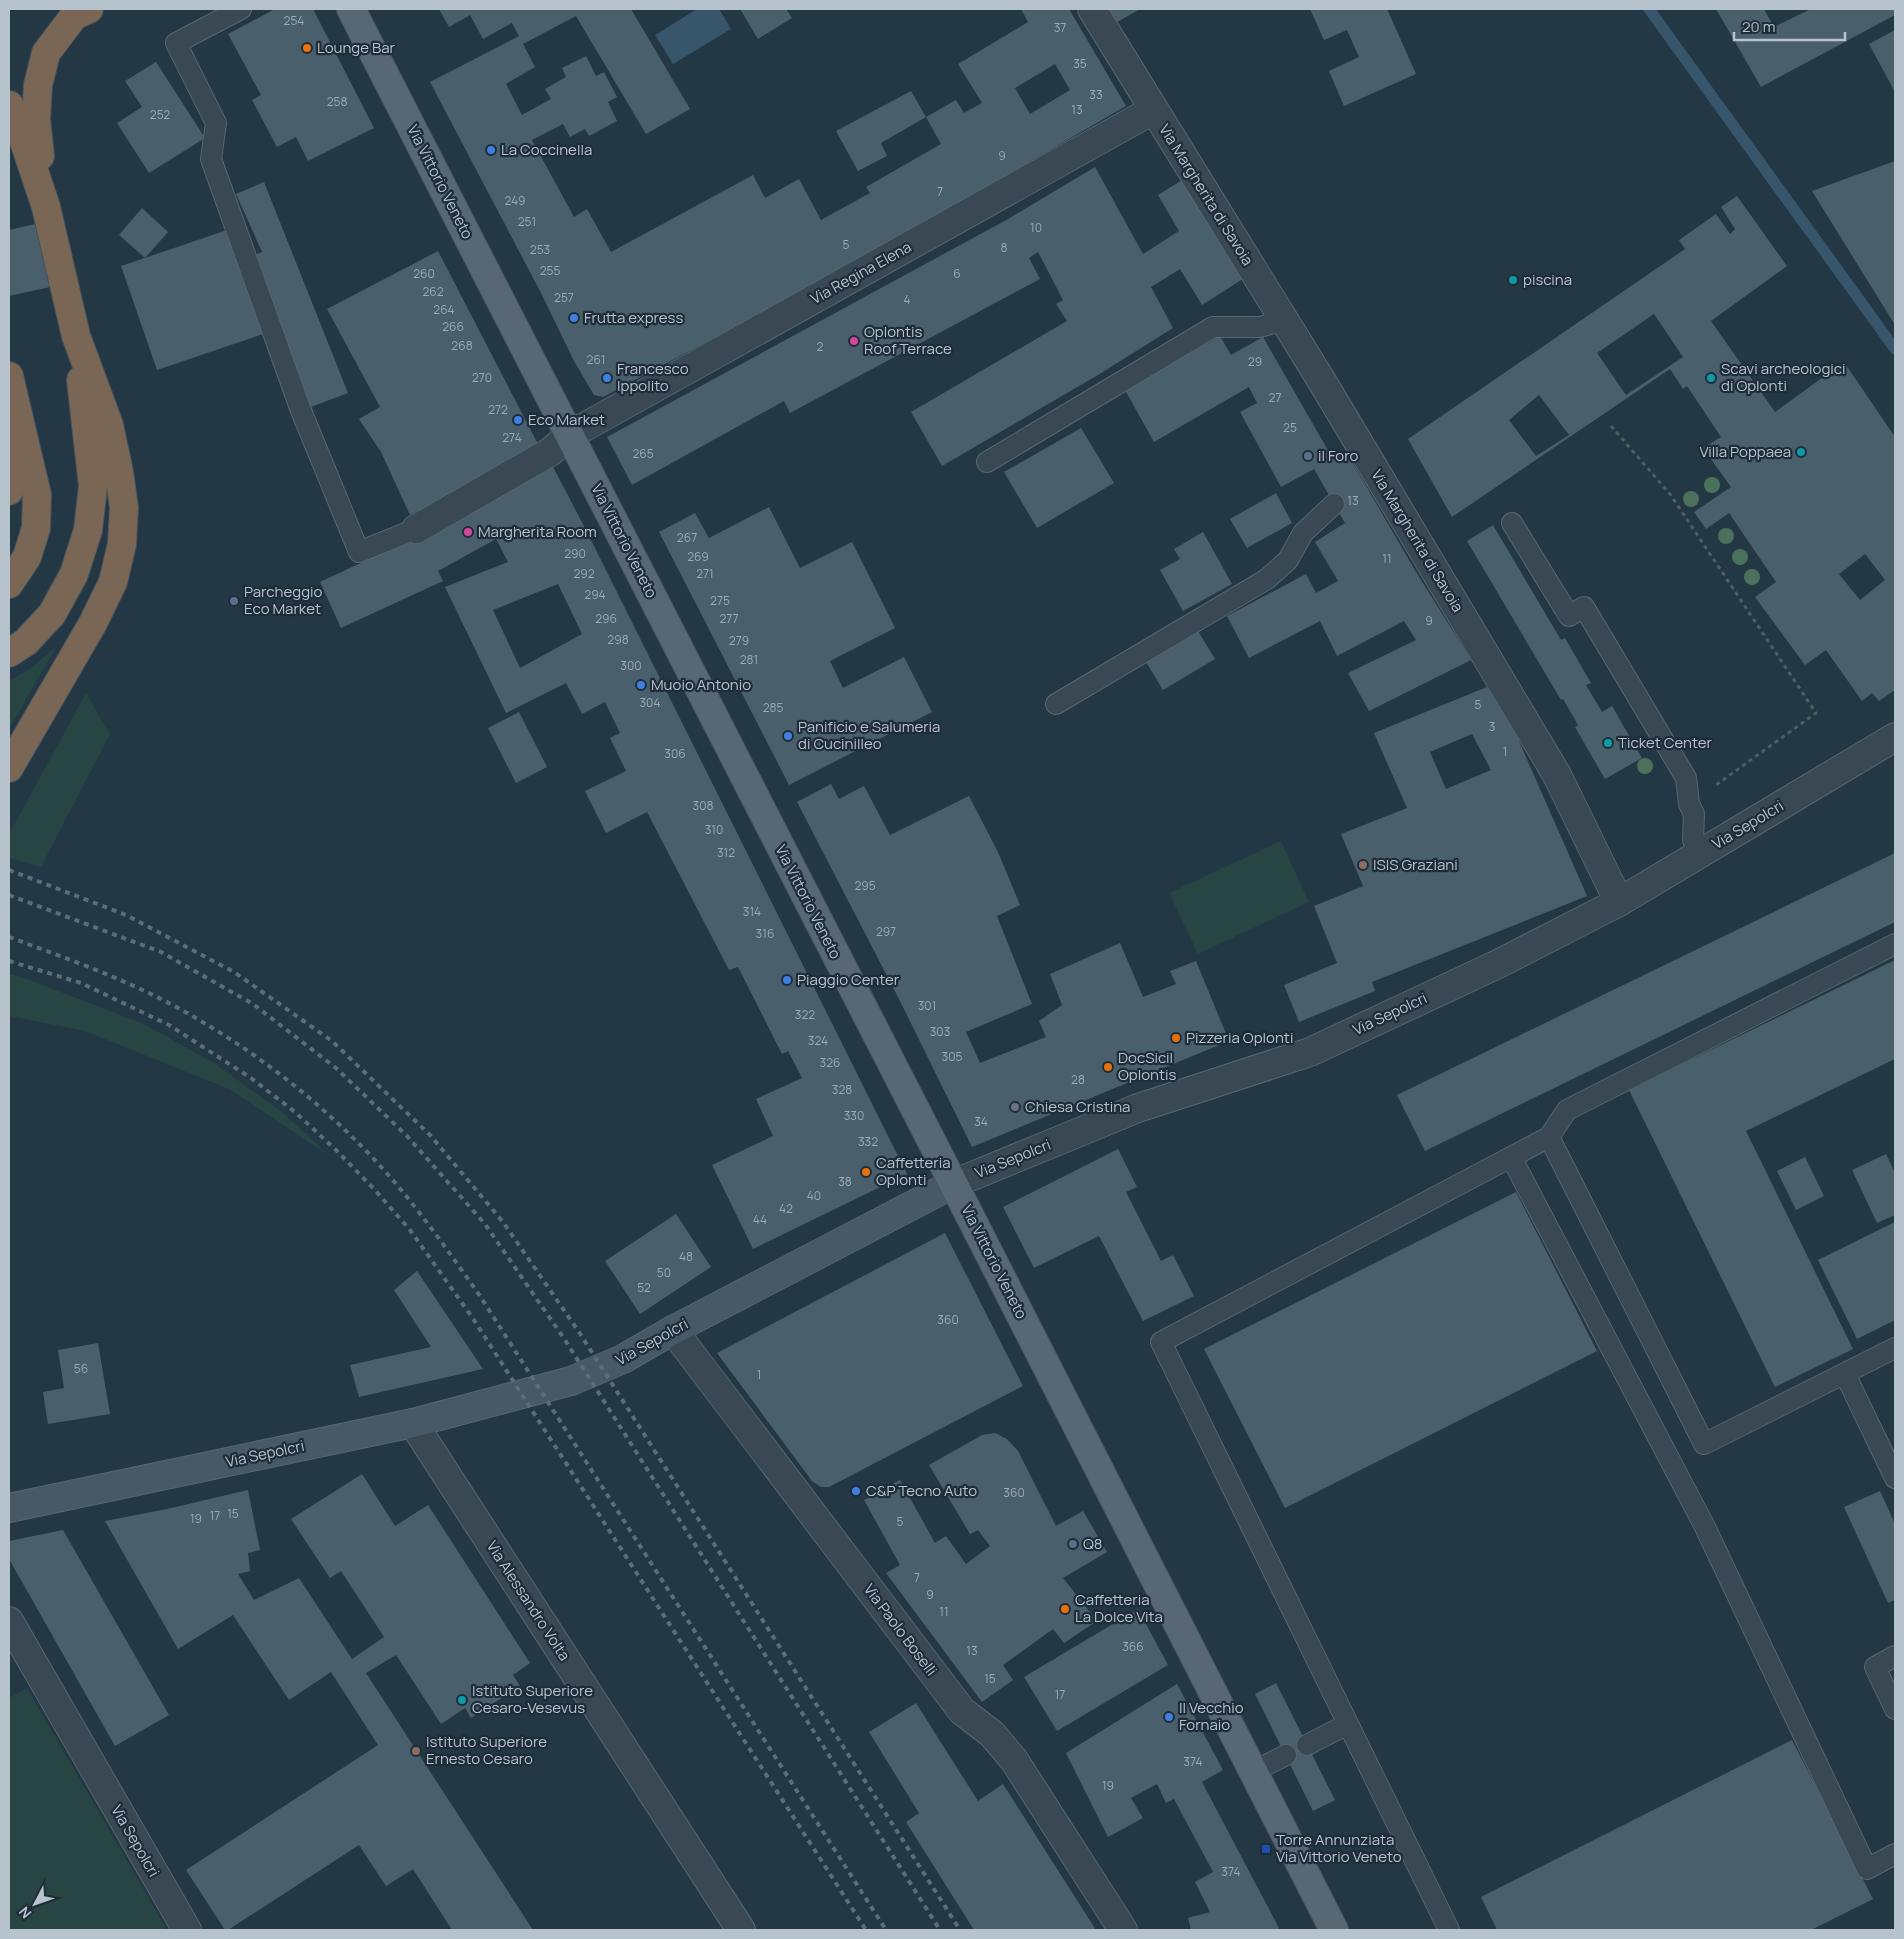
<svg xmlns="http://www.w3.org/2000/svg" width="1904" height="1939" font-family="Manrope,sans-serif">
<style>
.green{fill:#264543}
.water{fill:#37566c}
.lines{fill:none;stroke-linecap:round;stroke-linejoin:round}
.stream{stroke:#37566c;stroke-width:11}
.building{fill:#4a5f6c;fill-rule:evenodd}
.lane-casing{stroke:#576670;stroke-width:22}
.street-casing{stroke:#576670;stroke-width:30}
.secondary-casing{stroke:#576670;stroke-width:30}
.primary-casing{stroke:#46545f;stroke-width:30}
.highway-casing{stroke:#44535d;stroke-width:30}
.path{stroke:#476261;stroke-width:3;stroke-dasharray:4 4;stroke-linecap:butt}
.lane{stroke:#394853;stroke-width:20}
.street{stroke:#394853;stroke-width:28}
.secondary{stroke:#475866;stroke-width:28}
.primary{stroke:#576773;stroke-width:28}
.highway{stroke:#7a6655;stroke-width:28}
.rail{stroke:#5b6d7a;stroke-width:4;stroke-dasharray:5 5;stroke-linecap:butt}
.tree{fill:#4b715c}
.food-dot{fill:#e8710a;stroke:#1e2d39;stroke-width:2}
.shop-dot{fill:#3f7fe0;stroke:#1e2d39;stroke-width:2}
.culture-dot{fill:#0f9aa8;stroke:#1e2d39;stroke-width:2}
.hotel-dot{fill:#d1479c;stroke:#1e2d39;stroke-width:2}
.service-dot{fill:#5c6f8a;stroke:#1e2d39;stroke-width:2}
.education-dot{fill:#8d6e63;stroke:#1e2d39;stroke-width:2}
.worship-dot{fill:#6b7280;stroke:#1e2d39;stroke-width:2}
.transit-dot{fill:#1a4fb4;stroke:#1e2d39;stroke-width:2}
.labels{text-anchor:middle;stroke-width:4.5;stroke-linejoin:round;paint-order:stroke}
.number-label{font-size:12px;fill:#9baab5}
.poi-label{font-size:15px;fill:#b6c3cd;stroke:#1e2d39;text-anchor:start}
.street-label{font-size:15px;fill:#b6c3cd;stroke:#1e2d39}
</style>
<rect width="100%" height="100%" fill="#243744"/>
<g class="green">
<path d="M57 646 9 729V681L30 669Z"/>
<path d="M86 693 110 734 41 867 9 858V834Z"/>
<path d="M1281 841 1309 902 1198 954 1169 893Z"/>
<path d="M9 974 22 977 144 1024 214 1063 281 1111 330 1156 229 1089 85 1031 9 1016Z"/>
<path d="M27 1688 167 1930H9V1698Z"/>
</g>
<path class="water" d="M697 9H719L731 29 673 64 655 35Z"/>
<g class="lines">
<path class="stream" d="M1649 9 1895 349"/>
</g>
<g class="building">
<path d="M275 9H313L374 128 308 161 296 137 277 147 252 100 261 95 228 34Z"/>
<path d="M439 9H631L690 109 646 134 576 16 523 44 535 67 506 84 522 115 551 99 545 89 566 77 562 68 586 56 596 76 604 72 617 97 608 102 617 121 589 136 585 129 570 137 563 124 532 140 574 217 587 209 611 252 753 175 765 198 799 179 821 220 870 193 866 187 941 144 926 117 881 143 887 156 858 171 836 131 911 91 926 117 956 100 964 113 982 103 958 64 1028 22 1021 9H1069L1126 106 971 196 813 285 603 397 594 395 574 361 541 293 430 82 519 36 512 23 483 39 470 15 449 27ZM1055 64 1070 90 1030 114 1015 88Z"/>
<path d="M740 9H786L792 18 758 39Z"/>
<path d="M1102 9H1140L1112 25Z"/>
<path d="M1310 9H1387L1416 74 1344 106 1329 71 1359 57 1347 30 1324 40Z"/>
<path d="M1716 9H1764L1774 27 1811 9H1895V15L1761 87Z"/>
<path d="M1895 30V92L1869 44Z"/>
<path d="M156 62 205 138 149 173 117 123 142 107 125 81Z"/>
<path d="M1895 161V325L1812 191Z"/>
<path d="M1095 167 1143 254 1179 231 1158 195 1187 177 1249 275 1202 305 1180 269 1151 287 1173 328 1098 375 942 466 911 412 1067 321 1056 304 1063 300 1038 252 1029 258 1040 279 790 413 784 401 632 485 607 437 1008 219Z"/>
<path d="M264 182 348 393 311 407 253 256 262 252 236 194Z"/>
<path d="M1737 196 1787 266 1711 321 1775 412 1844 362 1895 437V690L1879 701 1872 693 1862 701 1826 650 1805 665 1755 597 1776 582 1729 513 1706 529 1694 512 1731 487 1703 448 1721 437 1687 386 1683 389 1670 369 1452 517 1408 439 1685 249 1679 240 1716 214 1730 234 1735 229 1721 207ZM1654 314 1683 357 1626 395 1597 353ZM1539 395 1569 435 1536 456 1509 420ZM1865 554 1885 580 1860 600 1839 574Z"/>
<path d="M142 208 168 232 145 258 230 229 266 333 157 370 121 266 145 258 119 235Z"/>
<path d="M48 221 64 284 9 296V230Z"/>
<path d="M438 251 539 446 410 515 381 452 359 419 380 407 327 309Z"/>
<path d="M1220 336 1231 355 1263 337 1333 459 1346 451 1413 567 1471 660 1369 711 1348 673 1416 640 1404 621 1337 656 1320 621 1249 658 1227 616 1306 574 1316 593 1338 581 1315 542 1345 523 1314 469 1281 487 1240 412 1257 403 1249 387 1154 442 1125 390Z"/>
<path d="M1081 428 1114 483 1037 528 1004 472Z"/>
<path d="M551 463 586 530 907 1174 753 1249 712 1165 773 1136 756 1099 802 1078 788 1051 782 1054 738 967 729 970 647 812 606 833 585 791 626 771 610 738 620 733 605 702 582 714 566 683 506 713 445 587 508 562 496 539 438 571 443 581 341 628 320 582 420 535ZM558 584 582 634 520 668 493 610Z"/>
<path d="M1276 493 1292 523 1247 548 1230 519Z"/>
<path d="M769 507 800 568 852 542 895 628 830 661 843 688 904 657 932 712 789 785 659 532 695 513 709 538Z"/>
<path d="M1493 525 1561 640 1565 638 1591 683 1586 685 1602 712 1612 706 1642 758 1605 779 1575 727 1578 725 1563 699 1561 700 1467 541Z"/>
<path d="M1203 532 1232 584 1183 611 1160 570 1180 559 1174 549Z"/>
<path d="M1198 631 1215 659 1163 690 1146 662Z"/>
<path d="M1487 687 1515 732 1587 896 1372 982 1375 991 1299 1022 1284 985 1337 963 1314 906 1363 886 1341 834 1407 808 1374 733ZM1472 734 1491 770 1446 789 1430 752Z"/>
<path d="M519 712 547 767 516 783 488 728Z"/>
<path d="M831 784 839 799 864 786 890 835 969 796 998 852 1020 905 997 916 1032 1004 966 1032 980 1063 1046 1037 1039 1021 1062 1005 1050 974 1120 943 1143 997 1176 984 1170 971 1196 961 1229 1041 972 1147 900 1001 797 802Z"/>
<path d="M1895 853V922L1425 1151 1397 1095Z"/>
<path d="M1895 960V1059L1746 1131 1853 1349 1775 1387 1629 1090Z"/>
<path d="M1118 1149 1137 1187 1126 1192 1161 1261 1173 1255 1194 1296 1143 1321 1099 1236 1034 1268 1003 1207Z"/>
<path d="M1886 1154 1895 1173V1215L1877 1223 1852 1170Z"/>
<path d="M1805 1157 1824 1196 1796 1210 1777 1171Z"/>
<path d="M1516 1192 1597 1351 1285 1508 1204 1349Z"/>
<path d="M676 1214 711 1267 640 1314 605 1261Z"/>
<path d="M1895 1222V1320L1857 1339 1818 1260Z"/>
<path d="M945 1233 1023 1386 829 1487H821L812 1481 717 1353Z"/>
<path d="M417 1271 483 1369 359 1397 350 1365 431 1347 394 1290Z"/>
<path d="M98 1343 110 1414 48 1424 43 1392 64 1388 58 1350Z"/>
<path d="M995 1433 1007 1439 1018 1451 1056 1526 1083 1511 1107 1552 1063 1578 1097 1621 1064 1643 1053 1629 1003 1665 1013 1680 982 1702 886 1573 900 1565 864 1500 900 1480 935 1543 946 1536 966 1564 990 1546 978 1530 970 1534 929 1465 982 1435Z"/>
<path d="M362 1474 395 1526 428 1505 530 1663 513 1675 520 1686 471 1718 465 1708 441 1724 396 1655 366 1673 533 1930H452L413 1869 386 1886 359 1845 228 1930H225L186 1870 378 1745 331 1672 289 1700 233 1615 178 1649 105 1521 167 1509 248 1490 260 1550 248 1553 250 1571 238 1574 254 1600 299 1578 352 1659 384 1637 341 1571 330 1578 291 1519Z"/>
<path d="M1880 1491 1895 1524V1600L1888 1603 1844 1507Z"/>
<path d="M63 1530 169 1715 115 1746 9 1559V1541Z"/>
<path d="M1138 1609 1168 1665 1057 1731 1024 1677Z"/>
<path d="M1276 1683 1335 1800 1313 1811 1255 1694Z"/>
<path d="M1177 1684 1223 1770 1202 1782 1280 1930H1191L1188 1918 1210 1912 1195 1882 1213 1872 1174 1799 1166 1803 1157 1784 1131 1798 1143 1818 1108 1837 1066 1753Z"/>
<path d="M916 1703 978 1801 1003 1784 1096 1930H974L906 1822 919 1813 869 1732Z"/>
<path d="M1792 1740 1873 1899 1811 1930H1497L1481 1897Z"/>
</g>
<g class="lines">
<defs>
<g id="lane">
<path d="M241 9 176 43 216 123 211 159 300 408 359 552 416 529"/>
<path d="M987 462 1213 327H1260L1284 320"/>
<path d="M1512 523 1569 616 1584 607 1686 778 1689 804 1694 814 1693 840 1701 854"/>
<path d="M1056 704 1267 579 1288 560 1303 533 1334 504"/>
<path d="M1549 1137 1704 1444 1895 1348"/>
<path d="M1511 1157 1704 1525 1867 1869 1895 1854"/>
<path d="M1845 1374 1895 1478"/>
<path d="M1895 1656 1875 1667 1895 1709"/>
<path d="M1307 1745 1348 1724"/>
<path d="M1253 1772 1286 1755"/>
<path d="M1449 1930 1161 1342 1549 1137 1567 1110 1895 944"/>
</g>
<g id="street">
<path d="M1092 9 1323 383 1557 775 1619 902"/>
<path d="M416 529 550 452 570 435 1153 110"/>
<path d="M953 1184 1138 1108 1310 1052 1498 964 1619 902 1895 737"/>
<path d="M673 1330 962 1711 992 1734 1014 1760 1123 1930"/>
<path d="M413 1423 741 1930"/>
<path d="M9 1621 187 1930"/>
</g>
<path id="secondary" d="M9 1508 413 1423 571 1381 623 1359 673 1330 953 1184"/>
<path id="primary" d="M351 9 972 1220 1334 1930"/>
<g id="highway">
<path d="M9 105 19 126 46 207 76 336 109 425 119 472 124 508 122 544 113 582 93 623 9 768"/>
<path d="M40 156 36 119 38 85 46 53 74 16 89 9"/>
<path d="M9 376 37 495 36 528 27 557 9 584"/>
<path d="M9 491 17 436"/>
<path d="M9 653 26 642 52 614 74 574 88 530 93 486 81 380"/>
</g>
</defs>
<use href="#lane" class="lane-casing"/>
<use href="#street" class="street-casing"/>
<use href="#secondary" class="secondary-casing"/>
<use href="#primary" class="primary-casing"/>
<use href="#highway" class="highway-casing"/>
<path class="path" d="M1611 426 1670 494 1816 713 1716 785"/>
<use href="#lane" class="lane"/>
<use href="#street" class="street"/>
<use href="#secondary" class="secondary"/>
<use href="#primary" class="primary"/>
<use href="#highway" class="highway"/>
<g class="rail">
<path d="M9 870 126 915 234 972 332 1041 430 1135 503 1222 579 1332 960 1930"/>
<path d="M9 895 161 952 253 1004 336 1068 407 1136 485 1224 565 1340 940 1930"/>
<path d="M9 937C60 956 114 975 163 1000 240 1040 311 1093 371 1156 412 1199 446 1248 480 1296L886 1930"/>
<path d="M9 961 81 983 169 1025 251 1078 295 1112 337 1151 374 1189 410 1230 472 1317 866 1930"/>
</g>
</g>
<g class="tree">
<circle cx="1712" cy="485" r="8"/>
<circle cx="1691" cy="499" r="8"/>
<circle cx="1726" cy="536" r="8"/>
<circle cx="1740" cy="557" r="8"/>
<circle cx="1752" cy="577" r="8"/>
<circle cx="1645" cy="766" r="8"/>
</g>
<g class="food-dot">
<circle cx="307" cy="48" r="5"/>
<circle cx="1176" cy="1038" r="5"/>
<circle cx="1108" cy="1067" r="5"/>
<circle cx="866" cy="1172" r="5"/>
<circle cx="1065" cy="1609" r="5"/>
</g>
<g class="shop-dot">
<circle cx="491" cy="150" r="5"/>
<circle cx="574" cy="318" r="5"/>
<circle cx="607" cy="378" r="5"/>
<circle cx="518" cy="420" r="5"/>
<circle cx="641" cy="685" r="5"/>
<circle cx="788" cy="736" r="5"/>
<circle cx="787" cy="980" r="5"/>
<circle cx="856" cy="1491" r="5"/>
<circle cx="1169" cy="1717" r="5"/>
</g>
<g class="culture-dot">
<circle cx="1513" cy="280" r="5"/>
<circle cx="1711" cy="378" r="5"/>
<circle cx="1801" cy="452" r="5"/>
<circle cx="1608" cy="743" r="5"/>
<circle cx="462" cy="1700" r="5"/>
</g>
<g class="hotel-dot">
<circle cx="854" cy="341" r="5"/>
<circle cx="468" cy="532" r="5"/>
</g>
<g class="service-dot">
<circle cx="1308" cy="456" r="5"/>
<circle cx="234" cy="601" r="5"/>
<circle cx="1073" cy="1544" r="5"/>
</g>
<g class="education-dot">
<circle cx="1363" cy="865" r="5"/>
<circle cx="416" cy="1751" r="5"/>
</g>
<circle class="worship-dot" cx="1015" cy="1107" r="5"/>
<rect class="transit-dot" x="1261" y="1844" width="10" height="10" rx="2.5"/>
<g class="labels">
<g class="number-label">
<text x="294" y="25">254</text>
<text x="1060" y="32">37</text>
<text x="1080" y="68">35</text>
<text x="1096" y="99">33</text>
<text x="337" y="106">258</text>
<text x="1077" y="114">13</text>
<text x="160" y="119">252</text>
<text x="1002" y="160">9</text>
<text x="940" y="196">7</text>
<text x="515" y="205">249</text>
<text x="527" y="226">251</text>
<text x="1036" y="232">10</text>
<text x="846" y="249">5</text>
<text x="1004" y="252">8</text>
<text x="540" y="254">253</text>
<text x="550" y="275">255</text>
<text x="424" y="278">260</text>
<text x="957" y="278">6</text>
<text x="433" y="296">262</text>
<text x="564" y="302">257</text>
<text x="907" y="304">4</text>
<text x="444" y="314">264</text>
<text x="453" y="331">266</text>
<text x="462" y="350">268</text>
<text x="820" y="351">2</text>
<text x="596" y="364">261</text>
<text x="1255" y="366">29</text>
<text x="482" y="382">270</text>
<text x="1275" y="402">27</text>
<text x="498" y="414">272</text>
<text x="1290" y="432">25</text>
<text x="512" y="442">274</text>
<text x="643" y="458">265</text>
<text x="1353" y="505">13</text>
<text x="687" y="542">267</text>
<text x="575" y="558">290</text>
<text x="698" y="561">269</text>
<text x="1387" y="563">11</text>
<text x="584" y="578">292</text>
<text x="705" y="578">271</text>
<text x="595" y="599">294</text>
<text x="720" y="605">275</text>
<text x="606" y="623">296</text>
<text x="729" y="623">277</text>
<text x="1429" y="625">9</text>
<text x="618" y="644">298</text>
<text x="739" y="645">279</text>
<text x="749" y="664">281</text>
<text x="631" y="670">300</text>
<text x="650" y="707">304</text>
<text x="1478" y="709">5</text>
<text x="773" y="712">285</text>
<text x="1492" y="731">3</text>
<text x="1505" y="756">1</text>
<text x="675" y="758">306</text>
<text x="703" y="810">308</text>
<text x="714" y="834">310</text>
<text x="726" y="857">312</text>
<text x="865" y="890">295</text>
<text x="752" y="916">314</text>
<text x="886" y="936">297</text>
<text x="765" y="938">316</text>
<text x="927" y="1010">301</text>
<text x="805" y="1019">322</text>
<text x="940" y="1036">303</text>
<text x="818" y="1045">324</text>
<text x="952" y="1061">305</text>
<text x="830" y="1067">326</text>
<text x="1078" y="1084">28</text>
<text x="842" y="1094">328</text>
<text x="854" y="1120">330</text>
<text x="981" y="1126">34</text>
<text x="868" y="1146">332</text>
<text x="845" y="1186">38</text>
<text x="814" y="1200">40</text>
<text x="786" y="1213">42</text>
<text x="760" y="1224">44</text>
<text x="686" y="1261">48</text>
<text x="664" y="1277">50</text>
<text x="644" y="1292">52</text>
<text x="948" y="1324">360</text>
<text x="81" y="1373">56</text>
<text x="759" y="1379">1</text>
<text x="1014" y="1497">360</text>
<text x="233" y="1518">15</text>
<text x="215" y="1520">17</text>
<text x="196" y="1523">19</text>
<text x="900" y="1526">5</text>
<text x="917" y="1582">7</text>
<text x="930" y="1599">9</text>
<text x="944" y="1616">11</text>
<text x="1133" y="1651">366</text>
<text x="972" y="1655">13</text>
<text x="990" y="1683">15</text>
<text x="1060" y="1699">17</text>
<text x="1193" y="1766">374</text>
<text x="1108" y="1790">19</text>
<text x="1231" y="1876">374</text>
</g>
<g class="poi-label">
<text x="317" y="53">Lounge Bar</text>
<text x="501" y="155">La Coccinella</text>
<text x="1523" y="285">piscina</text>
<text x="584" y="323">Frutta express</text>
<text x="864" y="337">Oplontis<tspan x="864" dy="17">Roof Terrace</tspan></text>
<text x="617" y="374">Francesco<tspan x="617" dy="17">Ippolito</tspan></text>
<text x="1721" y="374">Scavi archeologici<tspan x="1721" dy="17">di Oplonti</tspan></text>
<text x="528" y="425">Eco Market</text>
<text x="1791" y="457" text-anchor="end">Villa Poppaea</text>
<text x="1318" y="461">il Foro</text>
<text x="478" y="537">Margherita Room</text>
<text x="244" y="597">Parcheggio<tspan x="244" dy="17">Eco Market</tspan></text>
<text x="651" y="690">Muoio Antonio</text>
<text x="798" y="732">Panificio e Salumeria<tspan x="798" dy="17">di Cucinilleo</tspan></text>
<text x="1618" y="748">Ticket Center</text>
<text x="1373" y="870">ISIS Graziani</text>
<text x="797" y="985">Piaggio Center</text>
<text x="1186" y="1043">Pizzeria Oplonti</text>
<text x="1118" y="1063">DocSicil<tspan x="1118" dy="17">Oplontis</tspan></text>
<text x="1025" y="1112">Chiesa Cristina</text>
<text x="876" y="1168">Caffetteria<tspan x="876" dy="17">Oplonti</tspan></text>
<text x="866" y="1496">C&amp;P Tecno Auto</text>
<text x="1083" y="1549">Q8</text>
<text x="1075" y="1605">Caffetteria<tspan x="1075" dy="17">La Dolce Vita</tspan></text>
<text x="472" y="1696">Istituto Superiore<tspan x="472" dy="17">Cesaro-Vesevus</tspan></text>
<text x="1179" y="1713">Il Vecchio<tspan x="1179" dy="17">Fornaio</tspan></text>
<text x="426" y="1747">Istituto Superiore<tspan x="426" dy="17">Ernesto Cesaro</tspan></text>
<text x="1276" y="1845">Torre Annunziata<tspan x="1276" dy="17">Via Vittorio Veneto</tspan></text>
</g>
<g class="street-label">
<text transform="translate(440 182) rotate(63)" y="5">Via Vittorio Veneto</text>
<text transform="translate(1206 195) rotate(58)" y="5">Via Margherita di Savoia</text>
<text transform="translate(861 273) rotate(-29)" y="5">Via Regina Elena</text>
<text transform="translate(624 541) rotate(63)" y="5">Via Vittorio Veneto</text>
<text transform="translate(1417 541) rotate(59)" y="5">Via Margherita di Savoia</text>
<text transform="translate(1748 825) rotate(-31)" y="5">Via Sepolcri</text>
<text transform="translate(808 902) rotate(63)" y="5">Via Vittorio Veneto</text>
<text transform="translate(1390 1014) rotate(-25)" y="5">Via Sepolcri</text>
<text transform="translate(1013 1159) rotate(-22)" y="5">Via Sepolcri</text>
<text transform="translate(994 1262) rotate(63)" y="5">Via Vittorio Veneto</text>
<text transform="translate(652 1342) rotate(-29)" y="5">Via Sepolcri</text>
<text transform="translate(265 1454) rotate(-12)" y="5">Via Sepolcri</text>
<text transform="translate(528 1601) rotate(57)" y="5">Via Alessandro Volta</text>
<text transform="translate(900 1630) rotate(53)" y="5">Via Paolo Boselli</text>
<text transform="translate(135 1841) rotate(60)" y="5">Via Sepolcri</text>
</g>
</g>
<rect width="1904" height="1939" fill="none" stroke="#b6c3cd" stroke-width="20"/>
<g transform="translate(35 1904) rotate(229)" stroke="#1e2d39" stroke-width="4" paint-order="stroke">
<path d="M0-4L9 19L0 12L-9 19Z" fill="#b6c3cd"/>
<text y="-8" font-size="14" font-weight="bold" text-anchor="middle" fill="#b6c3cd">N</text>
</g>
<path d="M1734 32v8h111v-8" fill="none" stroke="#b6c3cd" stroke-width="2.5"/>
<text x="1742" y="32" font-size="15" fill="#b6c3cd" stroke="#1e2d39" stroke-width="4" paint-order="stroke">20 m</text>
</svg>
